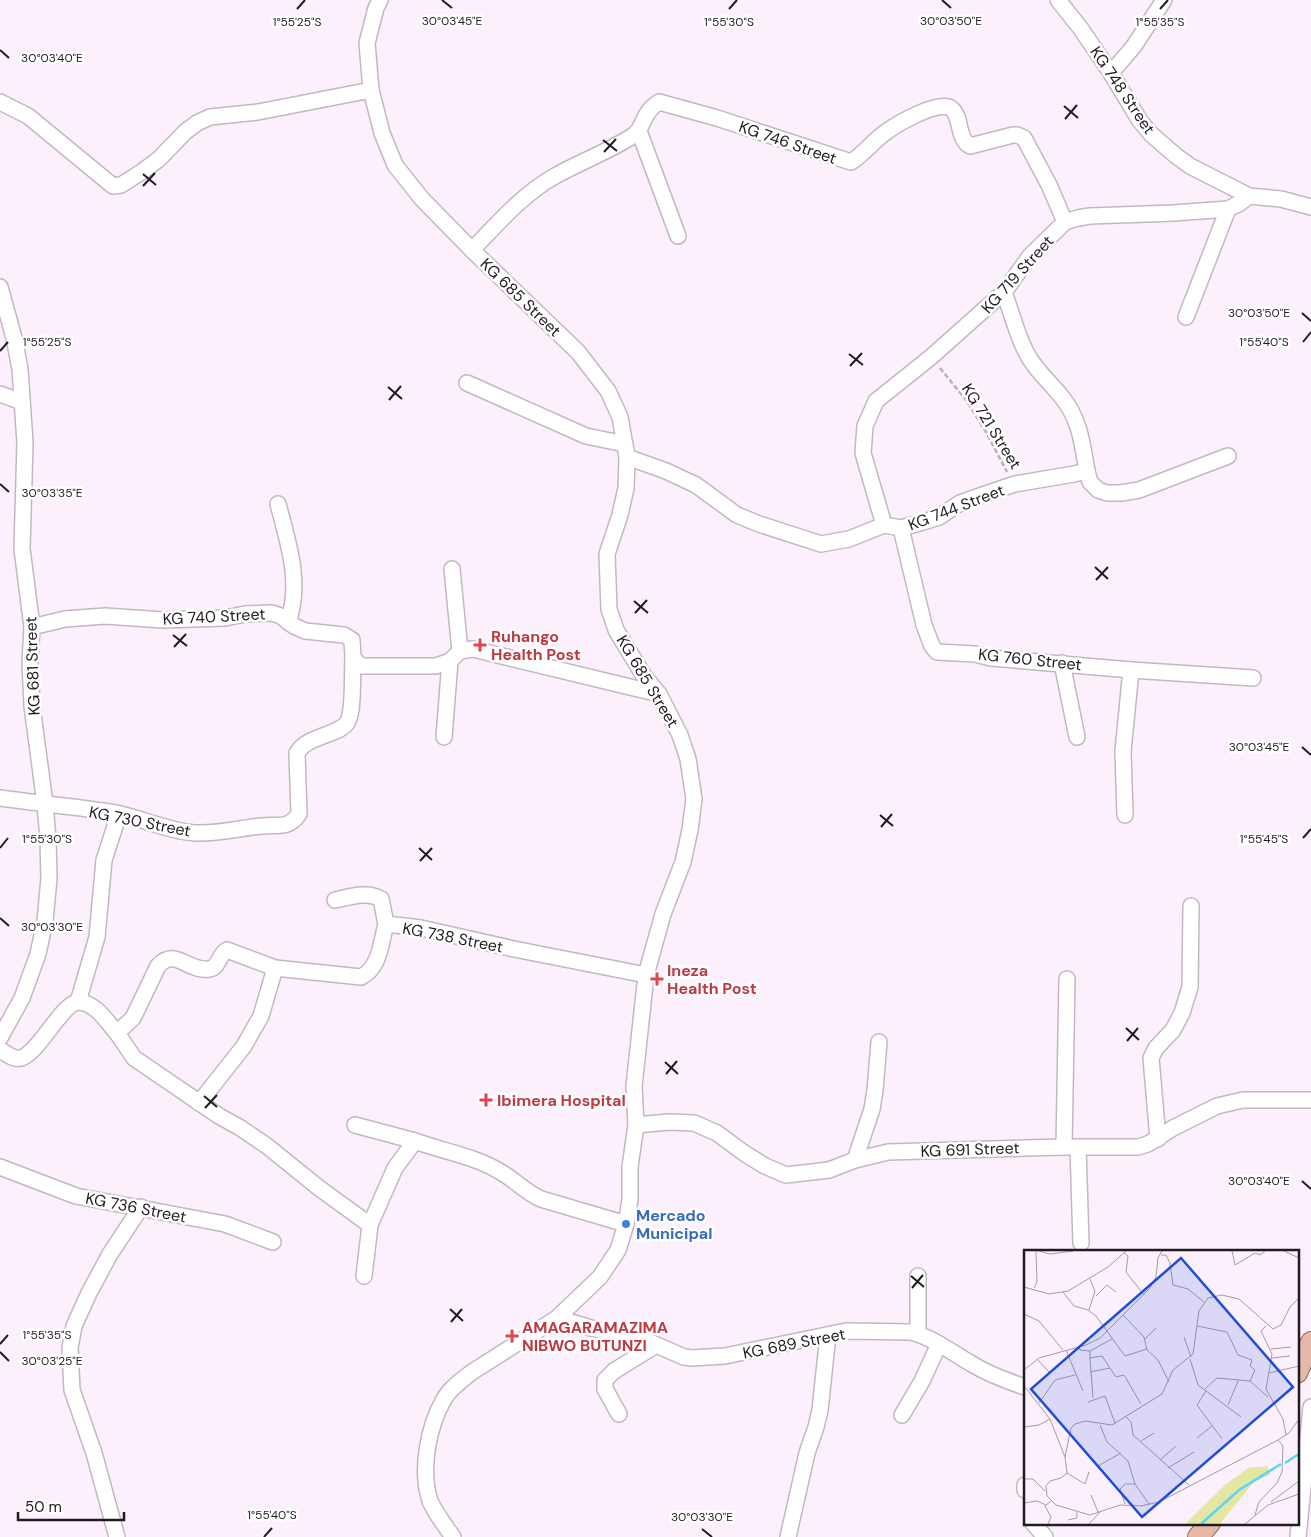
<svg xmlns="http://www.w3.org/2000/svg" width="1311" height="1537" font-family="'DM Sans',sans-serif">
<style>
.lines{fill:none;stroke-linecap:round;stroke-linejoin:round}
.minor-casing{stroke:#c4b7c4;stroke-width:18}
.major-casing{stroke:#956453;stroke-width:22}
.path{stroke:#baafba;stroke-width:2.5;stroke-dasharray:5 2.5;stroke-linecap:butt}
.minor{stroke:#fff;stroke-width:15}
.major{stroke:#e5b9a9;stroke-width:20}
.ticks{fill:none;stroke:#201b20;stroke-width:2}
.health-dot{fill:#e0444e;stroke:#fff;stroke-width:2}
.shop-dot{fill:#3f7fe0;stroke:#fff;stroke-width:2}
.labels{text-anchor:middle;stroke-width:5;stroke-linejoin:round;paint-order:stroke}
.street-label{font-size:16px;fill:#201b20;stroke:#fff}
.health-label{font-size:16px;font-weight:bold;fill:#be3a42;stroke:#fff;text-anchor:start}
.shop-label{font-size:16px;font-weight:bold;fill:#366cbe;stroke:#fff;text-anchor:start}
.inset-river{fill:none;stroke:#5bd5f6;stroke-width:2.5}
.inset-road{fill:none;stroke:#a59ba5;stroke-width:1}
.view{fill:#1d4ed8;fill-opacity:0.15;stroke:#1d4ed8;stroke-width:2.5}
.inset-edge{fill:none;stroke:#201b20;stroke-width:2.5}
.ticks-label{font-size:12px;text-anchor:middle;fill:#201b20;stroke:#fff;stroke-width:5;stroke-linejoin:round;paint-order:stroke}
</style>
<rect width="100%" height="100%" fill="#fdf0fd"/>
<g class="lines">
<defs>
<g id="minor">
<path d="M380 0 376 8 367 43 371 90 382 133 395 165 422 199 472 250 578 352 608 391 620 417 627 457 626 488 620 515 607 554 609 609 616 630 644 676 659 694 680 735 688 759 694 799 690 830 683 862 663 914 646 975 634 1086 636 1125 630 1167V1200L626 1224 618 1250 600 1277 557 1318 472 1372C462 1380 450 1388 444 1399 428 1427 420 1470 430 1501 435 1513 446 1527 453 1537"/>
<path d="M1058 0 1081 29 1111 73 1140 121 1152 135 1175 155 1190 166 1249 196 1281 199 1311 207"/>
<path d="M1111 73 1134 46 1164 0"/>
<path d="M0 102 28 116 113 186 121 185 143 171 159 159 185 132 197 123 210 117 258 112 371 90"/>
<path d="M639 131 678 236"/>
<path d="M472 250C498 223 523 194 555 176 580 162 607 152 631 137 646 128 640 114 659 102L717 118 851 162C864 154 873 141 886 132 897 124 941 98 952 109 962 118 957 139 970 146L1013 135H1017L1024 138 1049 185 1065 222"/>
<path d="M0 287 14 338 20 369 25 443 22 549 32 627 30 662 32 706 45 804 48 839 49 878 45 921 38 954 22 998 0 1038"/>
<path d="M1004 292C1011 311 1016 332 1025 350 1033 368 1049 381 1061 396 1080 419 1082 442 1087 471"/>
<path d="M1186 317 1228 209"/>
<path d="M467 383 586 436 625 444"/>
<path d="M0 394 22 402"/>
<path d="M627 457 666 471 696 485 737 515 759 524 821 544 849 539 884 525 901 528 923 522 939 517 960 503 991 492 1015 484 1074 474 1087 471 1090 482 1098 490 1107 493H1121L1139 490 1228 456"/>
<path d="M278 504C288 542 302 583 288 622"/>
<path d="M884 525 863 453 865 426 876 401 931 357 1004 292 1030 256 1065 222 1078 218 1090 216 1174 213 1228 209 1240 203 1249 196"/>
<path d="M901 528 924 625 932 646 937 652 975 654 991 658 1131 670 1253 678"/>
<path d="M452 569 460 651"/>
<path d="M32 627 65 619 105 616 163 620 225 618 245 614 272 613 281 616 294 626 305 631 344 635 352 640 353 658 361 666H436L450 661 460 651 473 649 659 694"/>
<path d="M1062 663 1077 737"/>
<path d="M444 737 450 661"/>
<path d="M0 798C34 803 69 806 103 811 134 814 164 831 196 833 218 834 240 828 261 826 277 824 288 830 299 814L297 753C308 734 341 736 348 721 354 709 352 673 353 658"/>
<path d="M1125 815 1123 751 1131 670"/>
<path d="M335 900C350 897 367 891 381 899L386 924"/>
<path d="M78 1002 97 937 104 860 119 814"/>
<path d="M117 1033 134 1058 219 1116 239 1127 267 1146 319 1188 370 1225"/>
<path d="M0 1050C6 1053 13 1060 21 1058 39 1053 63 1001 79 1002 96 1003 107 1022 117 1033L133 1018 158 966C175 947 188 972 209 969 219 968 218 955 227 950L275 968 361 977C380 968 381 942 386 924L421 928 514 949 646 975"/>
<path d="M199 1103 244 1046 261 1016 275 968"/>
<path d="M355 1125 415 1141"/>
<path d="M636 1125 669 1122 694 1123 717 1133 744 1153 765 1166 786 1175 829 1170 855 1160 888 1152 1064 1147H1138L1148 1144 1173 1128 1217 1106 1243 1100H1311"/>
<path d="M1158 1139 1151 1058 1156 1048 1173 1030 1182 1013 1190 987 1191 906"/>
<path d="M1064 1147 1067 979"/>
<path d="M1078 1147 1081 1243"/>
<path d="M855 1160 872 1109 875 1090 879 1042"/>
<path d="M0 1167 76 1196 225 1224 273 1242"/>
<path d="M364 1276 370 1225 395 1168 415 1141C442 1151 474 1156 499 1171 514 1179 525 1192 541 1199L626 1224"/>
<path d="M918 1276V1334"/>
<path d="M557 1318 591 1328 645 1340 684 1357 692 1358 725 1356 846 1331 910 1332C933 1337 952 1353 972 1364 988 1374 1007 1381 1025 1387"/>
<path d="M619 1414 605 1389V1380L614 1371 656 1345"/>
<path d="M902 1415 922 1381 939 1344"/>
<path d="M1025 1485V1490"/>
<path d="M1033 1523 1045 1537"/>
<path d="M117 1537 94 1453 72 1390 70 1348 74 1326 89 1293 110 1254 141 1207"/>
<path d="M788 1537 807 1453 816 1427 820 1410 828 1335"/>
<path d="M1298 1537 1311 1407"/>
</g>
<g id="major">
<path d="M1297 1373 1311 1342"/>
<path d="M1198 1537 1210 1523"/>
</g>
</defs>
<use href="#minor" class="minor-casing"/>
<use href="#major" class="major-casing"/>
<path class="path" d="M940 368 966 400 986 432 1007 472"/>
<use href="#minor" class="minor"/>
<use href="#major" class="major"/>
</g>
<path class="ticks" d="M442 0 452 8M942 0 951 8M297 9 305 0M729 9 737 0M1160 9 1168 0M0 50 9 58M1064 106 1078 118M1065 119 1077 105M603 140 617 151M604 152 616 139M143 174 156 185M143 186 155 173M1302 313 1311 321M1303 342 1311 332M0 351 8 342M849 354 863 365M850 366 862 353M388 387 402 399M389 400 401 386M0 484 9 492M1095 567 1108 579M1096 580 1108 567M634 601 648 613M635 613 647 600M173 635 187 646M174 647 186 634M1302 747 1311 755M880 815 893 826M881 827 892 814M1303 838 1311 829M0 848 8 838M419 848 432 860M420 861 432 848M0 918 9 926M1126 1028 1139 1040M1127 1041 1138 1028M665 1062 678 1074M666 1074 677 1061M204 1096 217 1107M205 1108 217 1095M1302 1181 1311 1189M911 1276 924 1287M912 1288 923 1275M450 1309 463 1321M451 1322 462 1309M0 1344 8 1335M0 1352 9 1361M702 1529 712 1537M264 1537 272 1528"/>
<g class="health-dot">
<path d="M477.5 637.5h5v5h5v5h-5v5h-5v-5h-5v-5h5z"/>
<path d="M654.5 971.5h5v5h5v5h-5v5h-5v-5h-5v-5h5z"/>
<path d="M483.5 1092.5h5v5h5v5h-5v5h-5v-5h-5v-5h5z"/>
<path d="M509.5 1328.5h5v5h5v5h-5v5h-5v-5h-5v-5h5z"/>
</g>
<circle class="shop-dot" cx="626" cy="1224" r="5"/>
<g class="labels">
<g class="street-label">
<text transform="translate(1123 90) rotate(56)" y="6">KG 748 Street</text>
<text transform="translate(788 142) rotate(19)" y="6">KG 746 Street</text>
<text transform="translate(1017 274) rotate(-48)" y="6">KG 719 Street</text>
<text transform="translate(521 297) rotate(44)" y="6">KG 685 Street</text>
<text transform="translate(992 426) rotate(58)" y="6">KG 721 Street</text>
<text transform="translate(956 507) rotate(-21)" y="6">KG 744 Street</text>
<text transform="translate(214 616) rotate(-3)" y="6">KG 740 Street</text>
<text transform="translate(1030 659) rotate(6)" y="6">KG 760 Street</text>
<text transform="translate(32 666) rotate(-92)" y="6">KG 681 Street</text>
<text transform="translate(648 681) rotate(59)" y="6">KG 685 Street</text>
<text transform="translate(140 821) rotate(11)" y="6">KG 730 Street</text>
<text transform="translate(453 937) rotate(11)" y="6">KG 738 Street</text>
<text transform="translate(970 1149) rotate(-2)" y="6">KG 691 Street</text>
<text transform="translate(136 1207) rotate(11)" y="6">KG 736 Street</text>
<text transform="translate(794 1343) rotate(-11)" y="6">KG 689 Street</text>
</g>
<g class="health-label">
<text x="491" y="642">Ruhango<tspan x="491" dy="18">Health Post</tspan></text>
<text x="667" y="976">Ineza<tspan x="667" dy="18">Health Post</tspan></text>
<text x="497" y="1106">Ibimera Hospital</text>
<text x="522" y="1333">AMAGARAMAZIMA<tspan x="522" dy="18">NIBWO BUTUNZI</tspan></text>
</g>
<g class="shop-label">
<text x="636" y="1221">Mercado<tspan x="636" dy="18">Municipal</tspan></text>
</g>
</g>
<g transform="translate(1024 1250)">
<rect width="275" height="275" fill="#fdf0fd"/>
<path d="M243 216 247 224 229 233 196 274H161L201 235 224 218Z" fill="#e3e7a3"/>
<path class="inset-river" d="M261 213 275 204M177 274 215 240 257 214"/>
<path class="inset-road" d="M15 1 26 4 49 1M208 1 211 15 231 3 236 5 241 1M260 1 275 8M100 3 104 6 102 22 120 45M137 5H142L146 13 149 35 164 39 180 52M0 37 25 44 44 41 84 17 102 1M10 38 13 32 12 1M39 42 50 56 64 60 72 66 101 106 123 99M72 46 83 35 92 42M65 60 71 41 66 29M0 64 15 71 39 100M99 65 120 87 123 100 134 110 145 132M173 76 203 82 214 105 228 110 226 116 231 120 226 131M242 76 237 81 248 104 242 139 259 169 262 185M160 87 167 107M121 89 132 78M55 97 56 100 66 101V108L78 106 92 127 100 125 117 154M247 99 267 97M42 100 59 141M66 101 88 89M66 108 69 148M248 108 266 106M13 109 25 122M166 109 174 135 217 167M0 120 15 108 62 95 76 88 126 38 132 27 134 8 138 1M66 122 86 118M245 123 275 116M0 136 26 169 41 207 43 223 37 228 26 231 22 236 23 246 32 255 66 265 96 255 117 256 135 252 254 190 259 196 258 222 253 233 235 252 231 265M275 138V157M181 139 193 128 226 131 244 147M182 141 173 155 198 189M64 152 81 146 91 173M15 153 31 130 51 125M204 155 214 131M101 166 107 172 109 185 165 235M76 175 83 192 104 211 111 234 125 254M0 177 15 175 26 169M173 188 188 176M254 190 265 183 275 169M117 191 130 183M41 207 47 178 51 174 61 171 88 175 138 144 149 120 169 104 175 61 184 48 198 45 215 49 249 79 257 75 266 57 275 48M136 210 152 196M74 216 97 203M144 218 170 202M43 223 61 234 65 222M0 229H9L21 241M67 245 74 262M247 252 275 231M0 253 13 251 22 255M101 254 96 239 101 234H111M44 270 53 268V262M24 274 27 267 21 256 27 251M65 274 76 262M221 274 244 255 275 244"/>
<path class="view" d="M157 8 269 137 118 267 7 139Z"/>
<rect width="275" height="275" class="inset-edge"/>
</g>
<g class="ticks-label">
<text x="452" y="25">30°03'45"E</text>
<text x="951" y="25">30°03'50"E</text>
<text x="297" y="26">1°55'25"S</text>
<text x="729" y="26">1°55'30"S</text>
<text x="1160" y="26">1°55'35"S</text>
<text x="52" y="62">30°03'40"E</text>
<text x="1259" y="317">30°03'50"E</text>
<text x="47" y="346">1°55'25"S</text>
<text x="1264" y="346">1°55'40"S</text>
<text x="52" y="497">30°03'35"E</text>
<text x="1259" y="751">30°03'45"E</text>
<text x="47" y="843">1°55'30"S</text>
<text x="1264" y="843">1°55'45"S</text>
<text x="52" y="931">30°03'30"E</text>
<text x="1259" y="1185">30°03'40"E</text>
<text x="47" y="1339">1°55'35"S</text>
<text x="52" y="1365">30°03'25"E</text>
<text x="272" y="1519">1°55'40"S</text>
<text x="702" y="1521">30°03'30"E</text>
</g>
<path d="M18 1512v8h106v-8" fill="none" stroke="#201b20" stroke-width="2.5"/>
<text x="25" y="1512" font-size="15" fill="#201b20" stroke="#ffffff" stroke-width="4" paint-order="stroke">50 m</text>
</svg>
